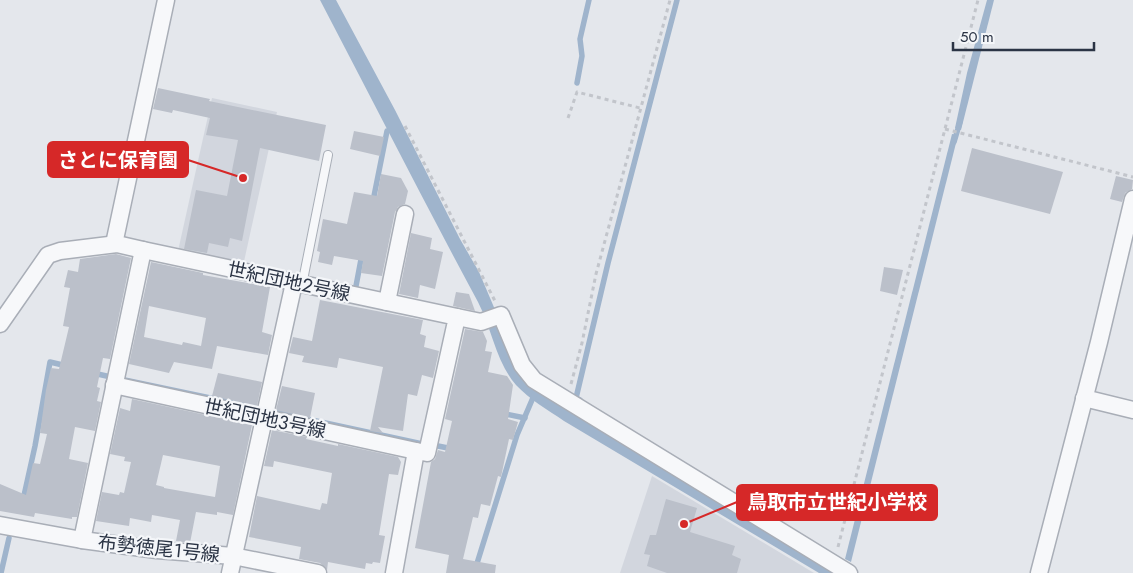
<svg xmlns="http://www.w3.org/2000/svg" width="1133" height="573" font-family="Jost,'Noto Sans JP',sans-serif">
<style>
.built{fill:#d2d6de}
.water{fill:#9fb4cc}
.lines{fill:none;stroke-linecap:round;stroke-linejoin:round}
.stream{stroke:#9fb4cc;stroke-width:5.5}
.building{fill:#bbc0ca;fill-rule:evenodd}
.lane-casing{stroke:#a9aeb7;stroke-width:10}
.street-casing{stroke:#a9aeb7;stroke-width:19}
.path{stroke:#c2c5cb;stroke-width:3;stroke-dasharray:4 4;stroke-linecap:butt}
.lane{stroke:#f7f8fa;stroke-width:8}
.street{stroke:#f7f8fa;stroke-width:16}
.labels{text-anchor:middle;stroke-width:4.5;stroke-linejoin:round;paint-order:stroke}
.street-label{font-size:19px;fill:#2b3445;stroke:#f4f6f9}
.leader{fill:none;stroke:#d62828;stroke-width:2}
.callout-dot{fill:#d62828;stroke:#f4f6f9;stroke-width:2}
.callout{fill:#d62828;stroke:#d62828;stroke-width:2}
.callout-label{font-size:20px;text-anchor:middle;font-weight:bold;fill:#fff}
</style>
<rect width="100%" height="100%" fill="#e4e7ec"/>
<g class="built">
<path d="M212 98 277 112 243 266 178 251Z"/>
<path d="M652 476 814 573H620Z"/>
</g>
<g class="water">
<path d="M320 0H336L395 110 460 239 479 272 516 359 840 573H819L564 421C548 410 529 399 516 385 496 362 492 329 478 302 424 202 373 101 320 0Z"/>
<path d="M987 0H994L961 130 955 128 967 73Z"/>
<path d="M952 134 958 135 851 562 845 559Z"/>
<path d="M124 377 257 405 252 410 128 384Z"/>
<path d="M274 409 422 441 418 445 279 415Z"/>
</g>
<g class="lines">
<g class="stream">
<path d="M577 83 582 56 580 39 589 0"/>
<path d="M954 142 960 122"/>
<path d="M373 201 387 131"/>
<path d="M356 286 362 254"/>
<path d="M93 373 111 377"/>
<path d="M580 400 576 398 608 263 677 0"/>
<path d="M501 413 525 418"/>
<path d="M433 445 453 449"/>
<path d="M23 500 35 446 50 362 67 366"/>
<path d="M1 573 9 538"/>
<path d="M474 573 517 435 535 393"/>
</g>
</g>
<g class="building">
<path d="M158 88 210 99 209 101 326 125 319 161 260 148 242 241 230 238 228 247 209 243 207 253 184 249 196 190 227 196 238 140 206 135 210 118 173 110 172 113 153 109Z"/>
<path d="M354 131 384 137 380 156 350 149Z"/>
<path d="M972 148 1063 172 1050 214 961 191Z"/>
<path d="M381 174 401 178 408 191 405 204 398 207 395 212 382 276 361 273 363 261 334 256 332 265 318 262 320 252 317 251 323 219 347 224 354 192 377 196Z"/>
<path d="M1116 176 1133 180 1132 189 1125 193 1122 202 1110 199Z"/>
<path d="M411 233 432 238 430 249 443 252 435 289 420 285 418 298 399 294Z"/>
<path d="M116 254 131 258 110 359 103 358 97 387 100 388 97 401 101 402 95 431 75 427 69 459 88 463 77 517H72V519L35 513 34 517 0 511V484L26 495 33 463 40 464 47 434 40 433 46 390 51 368 59 369 69 327 63 326 70 288 64 287 68 270 78 272 80 259Z"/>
<path d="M151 262 203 273V275L270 287 262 332 272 335 268 355 217 346 212 369 174 362 169 373 129 364ZM149 306 206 318 201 346 183 342 182 345 144 337Z"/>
<path d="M884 267 903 270 897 295 880 291Z"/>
<path d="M456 292 469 294 475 311 453 306Z"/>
<path d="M320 300 423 320 420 334 426 336 424 347 439 351 433 378 422 375 417 396 408 394 403 431 378 427 383 433 370 431 383 367 339 358 337 368 302 362 304 356 289 353 293 337 312 341Z"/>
<path d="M465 329 483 332 487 341 485 351 492 352 488 372 507 376 513 385 508 419 518 422 513 440 509 439 501 477 498 476 490 506 481 504 478 518 473 517 463 559 496 565 495 573H446L449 555 415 548 431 462 435 459 438 450 445 452 452 421 445 419Z"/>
<path d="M218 373 262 382 257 406 212 396Z"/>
<path d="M282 386 315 393 310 418 276 410Z"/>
<path d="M132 399 252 425 233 515 217 512V515L196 512 190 543 176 541 180 520 152 515 151 522 130 518 129 526 96 521 102 492 119 495 120 492 124 493 131 462 124 461 125 457 110 454 120 408 130 411ZM163 455 220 466 215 497 164 488V487L156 485Z"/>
<path d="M272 430 307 437 306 439 338 446V444L398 457 401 462 398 475 389 474 379 535 385 536 380 563 373 562 372 564 366 563 365 569 328 562 327 570 320 563 299 559 301 547 249 537 257 496 320 510 322 503 327 504 332 473 274 461 273 467 264 466Z"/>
<path d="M666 499 697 508 690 532 735 546 732 555 741 559 737 573H667L647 566 650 555 644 554 650 535H656Z"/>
</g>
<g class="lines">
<defs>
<path id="lane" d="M302 285 328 155"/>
<g id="street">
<path d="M114 244 166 0"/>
<path d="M387 302 405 214"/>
<path d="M457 317 481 322 501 315 522 365 534 380 849 573"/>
<path d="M0 324 48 255 60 251 117 244 143 250"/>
<path d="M114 385 416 451"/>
<path d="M1084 398 1133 410"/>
<path d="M0 525 82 540 157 550 233 556 318 573"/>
<path d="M82 540 143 250 457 317 427 453 416 451 394 573"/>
<path d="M230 573 294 283"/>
<path d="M1039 573 1099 342 1133 199"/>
</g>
</defs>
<use href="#lane" class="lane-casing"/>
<use href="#street" class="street-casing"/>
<g class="path">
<path d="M568 118 577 92 640 108"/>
<path d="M405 126 495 301"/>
<path d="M945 129 1133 177"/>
<path d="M571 384 582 343 596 274 670 0"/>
<path d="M838 547 978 0"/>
</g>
<use href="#lane" class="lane"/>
<use href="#street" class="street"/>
</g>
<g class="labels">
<g class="street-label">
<text transform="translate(289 281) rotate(12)" y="7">世紀団地2号線</text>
<text transform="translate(265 418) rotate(12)" y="7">世紀団地3号線</text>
<text transform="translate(159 548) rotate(6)" y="7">布勢徳尾1号線</text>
</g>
</g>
<path class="leader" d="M243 178L188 160M684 524L737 502"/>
<g class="callout-dot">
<circle cx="243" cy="178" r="5"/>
<circle cx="684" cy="524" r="5"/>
</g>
<g class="callout">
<rect x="48" y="142" width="140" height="35" rx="5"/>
<rect x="737" y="485" width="200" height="35" rx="5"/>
</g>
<g class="callout-label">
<text x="118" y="167">さとに保育園</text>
<text x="837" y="509">鳥取市立世紀小学校</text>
</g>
<path d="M953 42v8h141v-8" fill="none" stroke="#2b3445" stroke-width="2.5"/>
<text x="960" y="42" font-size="15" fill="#2b3445" stroke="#f4f6f9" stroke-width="4" paint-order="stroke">50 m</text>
</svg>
